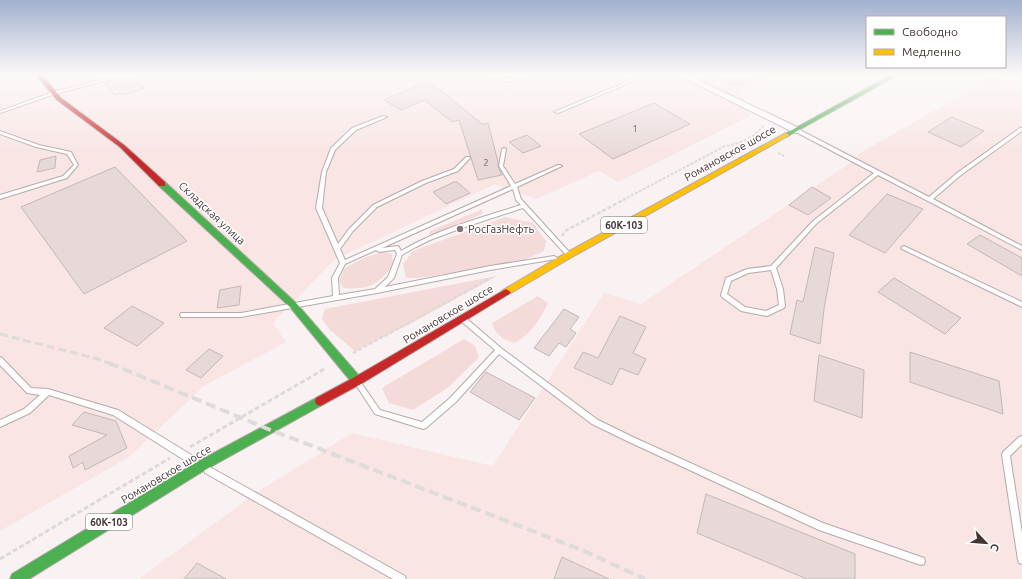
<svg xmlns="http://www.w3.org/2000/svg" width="1022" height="579" font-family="Ubuntu,sans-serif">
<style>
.built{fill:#f8e5e4}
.green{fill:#f4dad8}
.building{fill:#e8d9d8;stroke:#c2b8b8}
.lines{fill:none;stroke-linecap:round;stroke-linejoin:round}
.lane-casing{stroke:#b5aaaa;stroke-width:2}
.street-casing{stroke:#b5aaaa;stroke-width:2}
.fast-casing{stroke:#b5aaaa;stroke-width:2}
.slow-casing{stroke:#b5aaaa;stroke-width:2}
.jam-casing{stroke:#b5aaaa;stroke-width:2}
.path-far2{stroke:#dddada;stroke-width:2;stroke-dasharray:3 1.5;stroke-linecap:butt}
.path-far1{stroke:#dddada;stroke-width:2.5;stroke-dasharray:4 2;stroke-linecap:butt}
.path{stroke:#dddada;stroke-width:3;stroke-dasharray:5 2.5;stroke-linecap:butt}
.lane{fill:#fefdfd;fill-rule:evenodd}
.street{fill:#fefdfd;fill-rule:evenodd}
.fast{fill:#4caf50;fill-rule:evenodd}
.slow{fill:#ffc107;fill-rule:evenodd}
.jam{fill:#c62828;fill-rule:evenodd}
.rail-far1{stroke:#dedbda;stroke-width:3;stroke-dasharray:8 4;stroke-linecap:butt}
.rail{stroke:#dedbda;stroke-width:4;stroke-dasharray:10 5;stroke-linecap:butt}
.poi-dot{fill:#837676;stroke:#fff;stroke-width:1.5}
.labels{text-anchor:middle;stroke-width:3;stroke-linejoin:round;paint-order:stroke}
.number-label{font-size:9px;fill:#6c5d5c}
.shield{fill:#fff;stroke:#7b7170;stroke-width:1}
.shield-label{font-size:10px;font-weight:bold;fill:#433433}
.street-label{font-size:11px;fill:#433433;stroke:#fff}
.poi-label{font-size:11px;fill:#433433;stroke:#fff;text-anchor:start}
</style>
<rect width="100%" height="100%" fill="#faf2f2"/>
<g class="built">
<path d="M0 75H775L741 93 750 116 618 182 599 171 536 199 495 184 334 260 273 323 286 342 204 386 129 457 0 531Z"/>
<path d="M991 78 1022 90V579H139L253 495 352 433 493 466 604 293 641 304 853 161 860 153Z"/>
</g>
<g class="green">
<path d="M483 209 482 214 429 236 430 231Z"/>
<path d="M505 217 533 223 546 241 544 251 520 262 418 278H406L403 264 413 251Z"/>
<path d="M383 252 392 254 393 266C376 285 370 290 343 288L339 280 345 268 366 257Z"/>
<path d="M497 276 410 324 355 351 330 330 322 319 325 309Z"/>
<path d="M538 296 548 303C540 320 531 333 515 343 504 340 495 335 492 323Z"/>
<path d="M464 339 475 346 479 357 449 387 413 410 389 403 382 388Z"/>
</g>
<g class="building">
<path d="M127 75H130L144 88 124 95 122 93 115 95 104 83 126 76Z"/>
<path d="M712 75H762L735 86Z"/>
<path d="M426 82 443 92 482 124 488 123 498 162V167L502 175 478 180 459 120 452 122 425 100 401 110 384 100Z"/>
<path d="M654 103 690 124 613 159 579 134Z"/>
<path d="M952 117 984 131 961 147 928 132Z"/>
<path d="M527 135 541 146 523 153 509 142Z"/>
<path d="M56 156 55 168 37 172 40 160Z"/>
<path d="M115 167 187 241 84 294 21 207Z"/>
<path d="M454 182H457L470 193 446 204 433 192Z"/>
<path d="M812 187 831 198 808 215 789 205Z"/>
<path d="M887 194 923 209 885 253 849 235Z"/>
<path d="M980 235 1022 258V276L967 244Z"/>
<path d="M815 247 834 253 824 309 820 344 790 334 797 300 803 302Z"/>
<path d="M894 278 961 318 945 334 878 292Z"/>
<path d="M241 286 239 305 217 308 220 290Z"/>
<path d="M132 306 164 323 137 346 104 328Z"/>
<path d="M564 309 579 317 570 329 576 333 566 347 559 343 549 356 534 348Z"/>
<path d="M620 316 646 327 633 353 646 359 638 375 620 368 612 385 574 368 583 352 598 358Z"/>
<path d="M209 349 223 356 201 378 186 370Z"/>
<path d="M910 352 999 381 1003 414 910 382Z"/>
<path d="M819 355 864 370 862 418 814 401Z"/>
<path d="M486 372 535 398 519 420 470 392Z"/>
<path d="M84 412 116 421 127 448 85 470 83 462 73 468 69 456 107 435 72 425Z"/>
<path d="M706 494 855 554V579H807L697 533Z"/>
<path d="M562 557 609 579H554Z"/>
<path d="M197 563 226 579H184Z"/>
</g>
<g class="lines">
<defs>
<g id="lane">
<path d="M121 75H126L55 94 0 113V111L53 92Z"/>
<path d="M454 75H469C465 77 458 78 454 75Z"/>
<path d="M486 75C494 74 501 80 508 79 516 79 523 74 531 75L507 82Z"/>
<path d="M643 75H648L558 113 554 112Z"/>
<path d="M383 116 387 117 356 130 335 150 326 172 322 208 338 244 349 229 373 205 422 181 454 169 466 157H470V158L458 171 426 183 377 207 353 231 340 249 345 260 511 186 499 166 502 149 504 148 506 149 503 166 515 184 558 165H560L562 166 517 187 521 199 571 254 572 255 571 256H567L523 208 462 228 430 240 416 247 402 255 394 278 385 287 490 266 554 256 556 257 557 258 556 259 490 270 377 293 241 317H181L180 315 181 313H241L333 296 332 278 340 263 316 208 322 172 331 148 352 128ZM513 189 516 200 521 205C480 218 438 229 401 251L399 247 397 246 382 248ZM376 250 379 252 395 250 397 254 388 277 375 289 339 295 338 278 345 264Z"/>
<path d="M1020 128H1022V131L961 175 933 199 1022 246V250L878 175 817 223 776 268 783 289 785 306 784 308 767 316 741 311 722 297 721 295 726 278 747 269 771 266 813 221 874 173 794 131V129H798L929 197 957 173ZM771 270 777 289 779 305 766 311 745 307 727 294 731 281 748 273Z"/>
<path d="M0 131 39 145 71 152 78 165 67 178 0 199V195L63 176 74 165 67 154 36 147 0 134Z"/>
<path d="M904 246 1022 302V307L902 249 901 248 902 247Z"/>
<path d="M462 318H466L501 348 598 420 635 438 823 523 924 558 925 561 924 564 921 565 819 530 629 442 592 424 499 354 456 402 426 428 423 429 375 414 356 385 355 383 356 381 358 380 360 381 380 410 422 422 450 398 495 350 462 322 461 320Z"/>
<path d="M0 357 2 358 31 388 48 389 118 410 198 459 199 462 198 465 195 466 192 465 113 415 49 395 30 413 0 427V420L24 409 40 395 27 393 0 365Z"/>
<path d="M1022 436V444L1010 456 1022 533V564L1019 563 1018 560 1002 455 1003 452 1019 437Z"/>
<path d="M208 466 405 576 406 579H393L205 473 204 470 205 467Z"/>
</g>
<path id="street" d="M678 75H688L799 128 801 130 796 133 793 132Z"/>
<g id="fast">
<path d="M891 75H898L788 136 786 137 783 135Z"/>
<path d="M159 182H165L296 303 361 378 362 381 361 384 357 385 353 384 290 307 159 186Z"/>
<path d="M320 396 324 398 325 401 324 404 205 470 29 579H10L12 574 197 462Z"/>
</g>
<path id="slow" d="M786 133 789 135 788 136 572 257 509 294H503L501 292 503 290 566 253Z"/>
<g id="jam">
<path d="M36 75H42L61 98 124 145 165 182V186H159L120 147 57 100Z"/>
<path d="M506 289 511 292 509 294 361 384 324 404 320 406 316 404 315 401 316 398 353 378Z"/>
</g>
</defs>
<use href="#lane" class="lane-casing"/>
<use href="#street" class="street-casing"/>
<use href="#fast" class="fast-casing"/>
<use href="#slow" class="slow-casing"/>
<use href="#jam" class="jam-casing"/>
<g class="path-far2">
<path d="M778 153 784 156"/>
<path d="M623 200 725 146C741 144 754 137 764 125"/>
</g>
<g class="path-far1">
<path d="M562 236 565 231 625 199"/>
<path d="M353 353 491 278"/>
</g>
<g class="path">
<path d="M190 447 326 368"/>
<path d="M0 559 170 458"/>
</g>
<use href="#lane" class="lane"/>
<use href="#street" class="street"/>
<use href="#fast" class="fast"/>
<use href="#slow" class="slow"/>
<use href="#jam" class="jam"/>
<path class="rail-far1" d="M0 334 98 359 111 364"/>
<path class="rail" d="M109 363 268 429 582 550 645 579"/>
</g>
<linearGradient id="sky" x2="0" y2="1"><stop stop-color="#a1b0ce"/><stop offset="0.48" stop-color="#fdf9f9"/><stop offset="1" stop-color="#fdf9f9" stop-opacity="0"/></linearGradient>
<rect width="1022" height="156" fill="url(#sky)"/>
<circle class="poi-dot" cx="460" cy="229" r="4"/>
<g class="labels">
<g class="number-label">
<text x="635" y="132">1</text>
<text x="486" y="166">2</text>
</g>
<g class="shield">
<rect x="601" y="217" width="46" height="16" rx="3"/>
<rect x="86" y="514" width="46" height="16" rx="3"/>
</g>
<g class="shield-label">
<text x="624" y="229">60К-103</text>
<text x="109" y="526">60К-103</text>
</g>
<g class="street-label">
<text transform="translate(730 153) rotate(-29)" y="4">Романовское шоссе</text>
<text transform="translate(212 213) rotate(43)" y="4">Складская улица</text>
<text transform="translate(448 314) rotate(-31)" y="4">Романовское шоссе</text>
<text transform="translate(166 474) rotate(-31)" y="4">Романовское шоссе</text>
</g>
<g class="poi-label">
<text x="468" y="233">РосГазНефть</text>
</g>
</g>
<rect x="866" y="16" width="140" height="52" fill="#ffffff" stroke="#b4aead"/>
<rect x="874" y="29" width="20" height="6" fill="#4caf50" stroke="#b4aead"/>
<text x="902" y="36" font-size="12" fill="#433433">Свободно</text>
<rect x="874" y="49" width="20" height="6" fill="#ffc107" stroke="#b4aead"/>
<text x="902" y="56" font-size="12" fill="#433433">Медленно</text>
<g transform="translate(986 543) rotate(116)" stroke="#ffffff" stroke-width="3" paint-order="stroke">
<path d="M0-3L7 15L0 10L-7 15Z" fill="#433433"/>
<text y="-6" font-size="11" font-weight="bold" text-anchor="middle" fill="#433433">С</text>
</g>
</svg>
